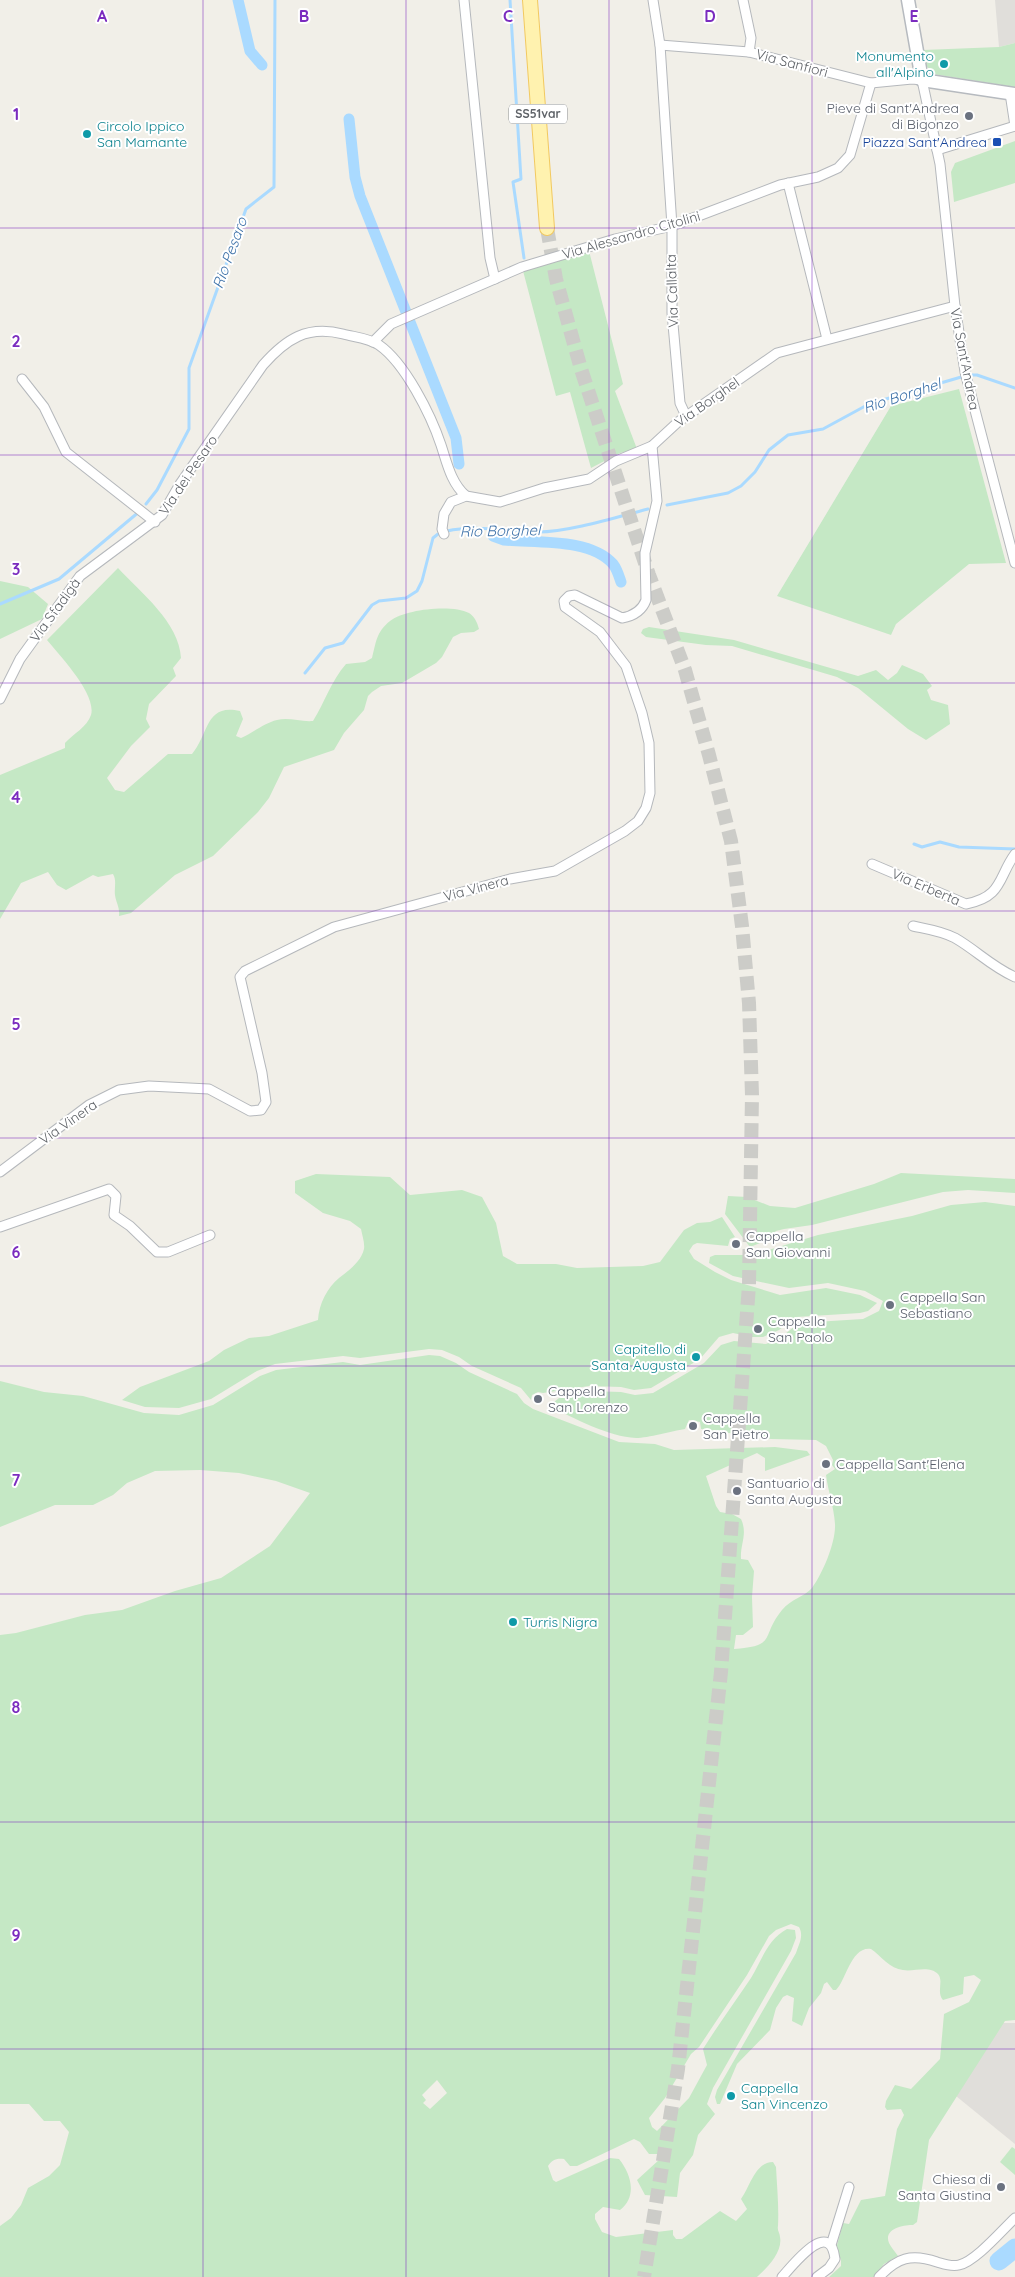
<svg xmlns="http://www.w3.org/2000/svg" width="1015" height="2277" font-family="Quicksand,sans-serif">
<style>
.industrial{fill:#e0deda}
.green{fill:#c5e8c5;fill-rule:evenodd}
.lines{fill:none;stroke-linecap:round;stroke-linejoin:round}
.stream{stroke:#aadaff;stroke-width:3}
.canal{stroke:#aadaff;stroke-width:11}
.river{stroke:#aadaff;stroke-width:19}
.primary-tunnel{stroke:#ccccc8;stroke-width:14;stroke-dasharray:14 7;stroke-linecap:butt}
.street-casing{stroke:#b5b8bc;stroke-width:11}
.secondary-casing{stroke:#b6babf;stroke-width:15}
.primary-casing{stroke:#f2c960;stroke-width:16}
.street{stroke:#fff;stroke-width:9}
.secondary{stroke:#fff;stroke-width:12}
.primary{stroke:#fff2af;stroke-width:14}
.grid{fill:none;stroke:#7b2cbf;stroke-width:1;stroke-opacity:0.55}
.culture-dot{fill:#0f9aa8;stroke:#fff;stroke-width:2}
.worship-dot{fill:#6b7280;stroke:#fff;stroke-width:2}
.transit-dot{fill:#1a4fb4;stroke:#fff;stroke-width:2}
.labels{text-anchor:middle;stroke-width:4;stroke-linejoin:round;paint-order:stroke}
.shield{fill:#fff;stroke:#8f9295;stroke-width:1}
.shield-label{font-size:12px;font-weight:bold;fill:#5f6368}
.culture-label{font-size:14px;fill:#0d838f;stroke:#fff;text-anchor:start}
.street-label{font-size:14px;fill:#5f6368;stroke:#fff}
.worship-label{font-size:14px;fill:#5b616d;stroke:#fff;text-anchor:start}
.transit-label{font-size:14px;fill:#164399;stroke:#fff;text-anchor:end}
.water-label{font-size:15px;font-style:italic;fill:#4174aa;stroke:#fff}
.grid-label{font-size:16px;text-anchor:middle;font-weight:bold;fill:#7b2cbf;stroke:#fff;stroke-width:4;stroke-linejoin:round;paint-order:stroke}
</style>
<rect width="100%" height="100%" fill="#f1efe8"/>
<g class="industrial">
<path d="M995 0H1015V43L999 47Z"/>
<path d="M1003 2023H1015V2144L956 2096Z"/>
</g>
<g class="green">
<path d="M1015 43V87L933 74 926 65 923 50 999 47Z"/>
<path d="M1015 141V183L954 202 951 172 955 163Z"/>
<path d="M588 247 623 384 615 391 637 449 620 453 591 468 570 392 556 396 522 267Z"/>
<path d="M959 389 1006 563 969 564 896 624 891 635 777 596 891 406Z"/>
<path d="M118 568C141 593 179 622 181 658L173 668 176 676 149 704 146 719 150 727 131 746 107 778 115 790 124 792 168 754H192C209 734 205 703 240 711L243 719 236 736 241 738C253 733 264 723 277 720 289 717 300 722 313 721 325 702 331 681 346 664L365 662 372 658C376 643 376 632 390 621 405 609 452 604 469 613 475 617 477 622 479 629L474 632 461 633 453 637 442 657 436 663 402 683 381 686 372 692 368 696 364 710 344 733 334 750 284 767 269 798 258 812 213 856 175 875 131 913 119 916C120 907 116 903 115 895 114 888 117 881 113 874L98 877 93 875 66 890 57 885 48 872 21 883 0 919V775L65 748V743C73 734 87 727 91 715 97 694 59 655 47 640Z"/>
<path d="M0 581 28 587 48 604 42 619 0 639Z"/>
<path d="M649 627 734 640 858 676 876 670 888 680 897 673 902 665 923 674 932 686 927 690 931 700 948 705 950 724 926 740 908 729 858 688 837 677 732 646 706 645 646 637 641 633 643 629Z"/>
<path d="M901 1173 1015 1179V1193L968 1190 943 1192 812 1225 784 1229 776 1231 765 1241 750 1247 725 1214 728 1196 747 1197 770 1206 795 1208 874 1184Z"/>
<path d="M316 1174 390 1177 410 1195 462 1190 482 1197 496 1223 503 1256 517 1264H556L577 1268 643 1266 660 1262 684 1230 697 1223 710 1222 722 1217 735 1237 730 1239 728 1246 697 1243 693 1245 689 1251 694 1259 715 1272 731 1280 780 1295 826 1288 860 1295 877 1303 868 1311 860 1313 796 1317 779 1330 763 1337H752L733 1333 719 1337 700 1359 651 1388 634 1390 621 1387 589 1386 543 1393 538 1392 532 1395 531 1400 521 1388 472 1366 459 1357 442 1350 429 1349 360 1358 343 1356 275 1364 257 1371 211 1399 179 1408 145 1407 122 1400 140 1387 209 1361 224 1350 249 1338 269 1336 318 1320C319 1304 327 1288 339 1278 348 1271 361 1262 364 1249 365 1243 362 1235 361 1229L350 1221 323 1213 295 1193V1181Z"/>
<path d="M985 1202 1015 1206V2020L1005 2021 929 2140 917 2222 913 2225C905 2225 883 2228 889 2243 891 2247 895 2252 898 2256L884 2264 874 2277H829L841 2266V2260L836 2249 843 2223 849 2224 861 2200 885 2196 897 2129 904 2115 901 2109 887 2110 885 2107 886 2101 895 2085 911 2089 940 2059 944 2014 969 2002 981 1980 974 1975 964 1977 963 1994 943 2000C936 1992 944 1981 938 1974 929 1965 914 1972 903 1970 890 1969 881 1956 871 1949 851 1946 846 1981 836 1990H833L827 1982 824 1984 821 1993 809 2008 802 2026 792 2021 794 1998 787 1995 783 1997 776 2008 770 2030 737 2064 720 2104H717L715 2097 717 2090 796 1953C799 1944 804 1936 799 1927L791 1924 776 1930 769 1936 747 1975 699 2047 691 2054 665 2098 649 2118 652 2127 657 2131 689 2098 707 2065 703 2049C718 2025 735 2002 751 1978 762 1960 767 1940 787 1929L795 1930 796 1938 791 1951 713 2088 707 2104 715 2114 698 2135 693 2155 680 2173 677 2197 645 2195 637 2180 660 2159 658 2154H649L640 2142 634 2139 577 2166H570L564 2159C556 2158 552 2160 548 2166L553 2180 556 2182 610 2158 619 2159C632 2175 637 2197 620 2210L603 2207 595 2214V2219L602 2232 616 2237 673 2230V2235L676 2239H682L720 2211 736 2221 747 2209 741 2199C750 2187 755 2162 773 2162L776 2167C777 2187 779 2206 778 2226 777 2231 780 2233 780 2237 783 2252 767 2268 757 2277H0V2226L11 2218 21 2205 28 2188 49 2176 60 2165 69 2132 60 2121H44L29 2104H0V1635L16 1633 85 1615 122 1610 175 1591 221 1578 270 1546 310 1493 276 1481 239 1473 200 1470 155 1471 127 1483 113 1495 93 1505H55L0 1527V1381L44 1392 83 1396 144 1413 179 1415 213 1405 260 1376 276 1370 343 1362 360 1365 429 1355 440 1356 456 1363 469 1372 517 1394 524 1403 533 1409 619 1442 655 1444 674 1450 775 1447 807 1451 810 1455 765 1471V1458L757 1453 706 1476 716 1506 720 1512 732 1514 741 1519C748 1534 740 1544 741 1559L748 1560 754 1571 752 1597 753 1627 743 1635H736L734 1649C778 1646 760 1637 782 1610 791 1599 804 1597 812 1588 823 1573 836 1542 835 1524 834 1507 828 1491 826 1475L835 1469 832 1465 833 1460 826 1446 816 1440 771 1439 701 1429 700 1422 689 1420 685 1429C672 1431 648 1438 636 1438 609 1437 574 1418 549 1406L564 1394 589 1391 621 1392 635 1395 653 1393 704 1363 721 1345 734 1341 766 1344 780 1338 799 1323 863 1319 879 1311 883 1301 865 1291 828 1283 789 1288 733 1276 709 1263 710 1257 715 1255H752L818 1235 912 1216 951 1205ZM437 2080 447 2093 430 2109 423 2103 426 2100 422 2095Z"/>
<path d="M1012 2147 1015 2149V2175L1000 2162Z"/>
</g>
<g class="lines">
<g class="stream">
<path d="M510 0 521 179 513 182 524 258"/>
<path d="M146 504 157 490 189 429V368L246 209 274 187 275 0"/>
<path d="M667 505 728 493 741 486 755 472 769 450 788 435 823 429 869 404 968 375H977L1015 388"/>
<path d="M0 604 59 579 140 511"/>
<path d="M305 673 325 648 343 643 372 605 379 601 406 598 417 591 422 581 433 538 438 534C462 523 511 531 538 532 569 532 617 517 648 509"/>
<path d="M914 844 922 847 940 842 959 847 1015 849"/>
</g>
<g class="canal">
<path d="M238 0 250 51 262 65"/>
<path d="M349 119 355 177 360 196 456 438 459 464"/>
<path d="M493 536 504 540C537 543 590 538 613 564 617 569 619 576 621 582"/>
</g>
<path class="river" d="M999 2261 1015 2248"/>
<path class="primary-tunnel" d="M547 228 556 279 581 369 649 575 685 670 709 755 731 841 742 926 749 1003 752 1095 749 1285 721 1672 678 2069 644 2277"/>
<defs>
<g id="street">
<path d="M464 0 490 258 495 279"/>
<path d="M653 0 660 45 672 226V313L680 403 686 416"/>
<path d="M743 0 751 38 749 52"/>
<path d="M660 45 749 52 871 83 912 79 922 80 940 164 955 306 965 372 1015 563"/>
<path d="M1010 93 1015 126"/>
<path d="M937 150 1015 126"/>
<path d="M788 183 827 339"/>
<path d="M373 342 391 324 522 267 615 239 672 226 780 185 818 177 838 168 850 155 871 83"/>
<path d="M22 379 44 407 66 452 155 522"/>
<path d="M444 534 442 529 444 514 451 502 466 496 500 502 544 488 589 479 616 461 652 446 678 422 777 353 955 306"/>
<path d="M0 699 20 659 80 576 162 515 180 484 263 365C286 339 307 325 343 334 354 337 369 338 379 345 405 363 431 415 441 445 447 463 451 483 466 496"/>
<path d="M872 864 966 904C1003 897 998 877 1015 854"/>
<path d="M913 926C927 929 942 931 955 938 976 950 992 967 1015 977"/>
<path d="M0 1172 89 1105 119 1090 149 1086 209 1089 250 1111 261 1110 266 1102 262 1073 240 977 245 971 334 927 510 879 555 871 625 831 638 821 646 808 650 793 649 743 642 713 626 666 600 632 565 607 564 601 569 596 575 595 622 618C633 616 642 611 646 600L645 553 657 501 652 446"/>
<path d="M0 1227 109 1189 116 1196 114 1215 130 1226 157 1252H168L210 1235"/>
<path d="M831 2245 849 2187"/>
<path d="M782 2277C793 2265 830 2217 835 2259L829 2268 817 2277"/>
<path d="M879 2277C897 2258 911 2253 937 2262 944 2264 951 2267 959 2265 976 2261 1002 2230 1015 2218"/>
</g>
<path id="secondary" d="M908 0 922 80 1015 94"/>
<path id="primary" d="M530 0 547 228"/>
</defs>
<use href="#street" class="street-casing"/>
<use href="#secondary" class="secondary-casing"/>
<use href="#primary" class="primary-casing"/>
<use href="#street" class="street"/>
<use href="#secondary" class="secondary"/>
<use href="#primary" class="primary"/>
</g>
<path class="grid" d="M203 0V2277M406 0V2277M609 0V2277M812 0V2277M0 228H1015M0 455H1015M0 683H1015M0 911H1015M0 1138H1015M0 1366H1015M0 1594H1015M0 1822H1015M0 2049H1015"/>
<g class="culture-dot">
<circle cx="944" cy="64" r="5"/>
<circle cx="87" cy="134" r="5"/>
<circle cx="696" cy="1357" r="5"/>
<circle cx="513" cy="1622" r="5"/>
<circle cx="731" cy="2096" r="5"/>
</g>
<g class="worship-dot">
<circle cx="969" cy="116" r="5"/>
<circle cx="736" cy="1244" r="5"/>
<circle cx="890" cy="1305" r="5"/>
<circle cx="758" cy="1329" r="5"/>
<circle cx="538" cy="1399" r="5"/>
<circle cx="693" cy="1426" r="5"/>
<circle cx="826" cy="1464" r="5"/>
<circle cx="737" cy="1491" r="5"/>
<circle cx="1001" cy="2187" r="5"/>
</g>
<rect class="transit-dot" x="992" y="137" width="10" height="10" rx="2.5"/>
<g class="labels">
<rect class="shield" x="509" y="104.5" width="58" height="19" rx="4"/>
<g class="shield-label">
<text x="538" y="118">SS51var</text>
</g>
<g class="culture-label">
<text x="934" y="61" text-anchor="end">Monumento<tspan x="934" dy="16">all'Alpino</tspan></text>
<text x="97" y="131">Circolo Ippico<tspan x="97" dy="16">San Mamante</tspan></text>
<text x="686" y="1354" text-anchor="end">Capitello di<tspan x="686" dy="16">Santa Augusta</tspan></text>
<text x="523" y="1627">Turris Nigra</text>
<text x="741" y="2093">Cappella<tspan x="741" dy="16">San Vincenzo</tspan></text>
</g>
<g class="street-label">
<text transform="translate(792 63) rotate(15)" y="5">Via Sanfiori</text>
<text transform="translate(631 235) rotate(-16)" y="5">Via Alessandro Citolini</text>
<text transform="translate(672 291) rotate(-92)" y="5">Via Callalta</text>
<text transform="translate(965 359) rotate(79)" y="5">Via Sant'Andrea</text>
<text transform="translate(707 402) rotate(-35)" y="5">Via Borghel</text>
<text transform="translate(188 475) rotate(-56)" y="5">Via dei Pesaro</text>
<text transform="translate(55 610) rotate(-54)" y="5">Via Sfadigà</text>
<text transform="translate(926 887) rotate(23)" y="5">Via Erberta</text>
<text transform="translate(476 888) rotate(-15)" y="5">Via Vinera</text>
<text transform="translate(68 1122) rotate(-35)" y="5">Via Vinera</text>
</g>
<g class="worship-label">
<text x="959" y="113" text-anchor="end">Pieve di Sant'Andrea<tspan x="959" dy="16">di Bigonzo</tspan></text>
<text x="746" y="1241">Cappella<tspan x="746" dy="16">San Giovanni</tspan></text>
<text x="900" y="1302">Cappella San<tspan x="900" dy="16">Sebastiano</tspan></text>
<text x="768" y="1326">Cappella<tspan x="768" dy="16">San Paolo</tspan></text>
<text x="548" y="1396">Cappella<tspan x="548" dy="16">San Lorenzo</tspan></text>
<text x="703" y="1423">Cappella<tspan x="703" dy="16">San Pietro</tspan></text>
<text x="836" y="1469">Cappella Sant'Elena</text>
<text x="747" y="1488">Santuario di<tspan x="747" dy="16">Santa Augusta</tspan></text>
<text x="991" y="2184" text-anchor="end">Chiesa di<tspan x="991" dy="16">Santa Giustina</tspan></text>
</g>
<g class="transit-label">
<text x="987" y="147">Piazza Sant'Andrea</text>
</g>
<g class="water-label">
<text transform="translate(230 253) rotate(-70)" y="5">Rio Pesaro</text>
<text transform="translate(902 396) rotate(-18)" y="5">Rio Borghel</text>
<text transform="translate(500 531) rotate(-1)" y="5">Rio Borghel</text>
</g>
</g>
<g class="grid-label">
<text x="102" y="22">A</text>
<text x="304" y="22">B</text>
<text x="508" y="22">C</text>
<text x="710" y="22">D</text>
<text x="914" y="22">E</text>
<text x="16" y="120">1</text>
<text x="16" y="347">2</text>
<text x="16" y="575">3</text>
<text x="16" y="803">4</text>
<text x="16" y="1030">5</text>
<text x="16" y="1258">6</text>
<text x="16" y="1486">7</text>
<text x="16" y="1713">8</text>
<text x="16" y="1941">9</text>
</g>
</svg>
